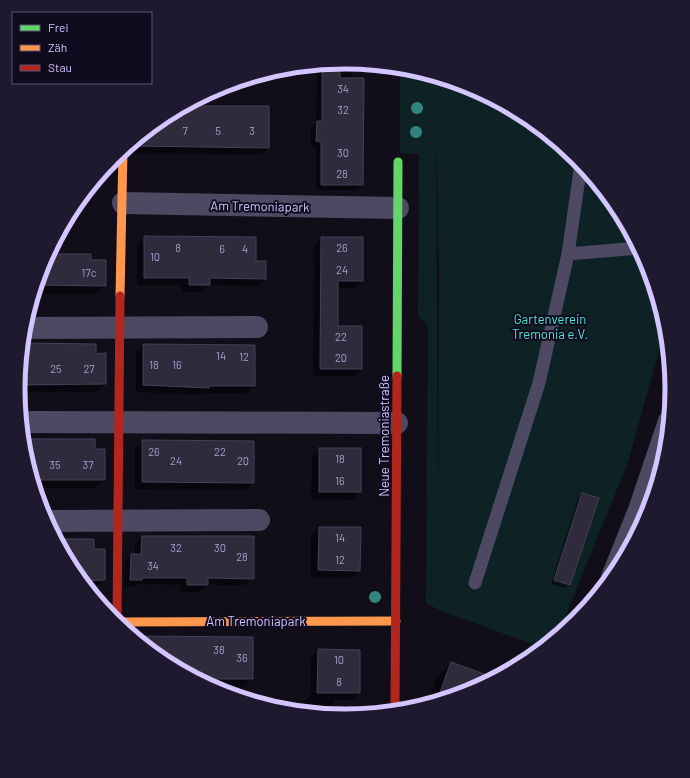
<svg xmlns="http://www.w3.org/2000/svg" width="690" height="778" font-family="Barlow,sans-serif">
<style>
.green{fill:#0e2225;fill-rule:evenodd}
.shadow{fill:#0007}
.building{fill:#2f2b3c;stroke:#463f58}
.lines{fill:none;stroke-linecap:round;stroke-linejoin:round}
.lane{stroke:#4d4962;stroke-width:13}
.street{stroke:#4d4962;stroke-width:22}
.fast{stroke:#63d668;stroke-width:9}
.slow{stroke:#ff974d;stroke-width:9}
.jam{stroke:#b3261e;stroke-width:9}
.tree{fill:#31857e}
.labels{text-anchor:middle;stroke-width:4;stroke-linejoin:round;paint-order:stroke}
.number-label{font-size:11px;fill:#aa9fce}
.street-label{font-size:13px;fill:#d3c6ff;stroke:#0f0a1d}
.park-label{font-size:13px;fill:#4be6d0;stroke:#0f0a1d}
.rim{fill:none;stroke:#d3c6ff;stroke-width:5}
</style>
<rect width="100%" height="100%" fill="#110e19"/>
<path class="green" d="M400 67 409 68 470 87 527 117 576 158 617 208 647 264 666 325 628 462 558 635 543 648 439 610 426 603 428 326 418 315 419 154 400 153ZM436 130 439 271 438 512V511Z"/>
<g class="shadow">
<path d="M345 62 352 63 351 79 362 184 357 190H316V147H311V128L316 123 317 74 322 68H326V64Z"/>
<path d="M183 106 268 107V148L261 155 127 153 125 149 164 117Z"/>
<path d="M144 237 255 262 265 279 258 286 208 285 202 292H182V285H137V244Z"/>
<path d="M321 238 362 280 354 288H337V327L361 369 354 376H313L314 245Z"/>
<path d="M48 255 90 261 105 286 96 294H34L43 264Z"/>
<path d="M22 344 95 345V355L105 384 97 392H18Z"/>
<path d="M144 345 254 386 247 393H202L201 395 136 392V352Z"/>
<path d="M23 440H94V450H104V480L96 488H35L24 453Z"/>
<path d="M143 441 253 482 246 490 135 489V448Z"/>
<path d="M320 449 360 492 352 500 311 499 312 457Z"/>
<path d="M582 494 569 585 565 588 551 584 578 498Z"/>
<path d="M319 528 359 570 352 578H311V536Z"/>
<path d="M142 537 253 578 245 585H207L199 592H180V585L137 584 134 587H124V562L131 555H135V544Z"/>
<path d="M56 540 93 550 104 579 96 587H87L73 570Z"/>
<path d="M252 638V679L244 687 211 686 163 661Z"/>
<path d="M318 650 359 651V693L352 700H334V715L304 712V701L311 694V658Z"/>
<path d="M451 663 494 679 470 691 427 704 436 678Z"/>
</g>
<g class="building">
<path d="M322 67H340V78H364L363 185H321V142L316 141 317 121H322Z"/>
<path d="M185 106H269V148L134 146 133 142 164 117Z"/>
<path d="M144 236 256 237V261H266V279L210 278V285H189V278H144Z"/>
<path d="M321 237H363V281H338V326H362V369H320Z"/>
<path d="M48 254H91V260H106V286L36 285 43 264Z"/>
<path d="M23 343 96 344V354L106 353V384L18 385Z"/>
<path d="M143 344 255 345V386H209V388L143 385Z"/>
<path d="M23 439H95V449H105V480H33L24 453Z"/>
<path d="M142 440 254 441V483L142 482Z"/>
<rect x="319" y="448" width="42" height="44"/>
<path d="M582 493 599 498 570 585 554 580Z"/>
<path d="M319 527H361L360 571 318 570Z"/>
<path d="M142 536H254V579L208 578V585H187V578H142V580H130L131 554H141Z"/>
<path d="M56 539H94V549H105V580L81 581 73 570Z"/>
<path d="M133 636 253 637V679H198L163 661Z"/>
<path d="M318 649 360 650V693H317Z"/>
<path d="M451 662 495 678 470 691 437 701Z"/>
</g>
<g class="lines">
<g class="lane">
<path d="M568 254 639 248"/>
<path d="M475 583 539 383 568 254 581 164"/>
</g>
<g class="street">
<path d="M123 203 398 208"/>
<path d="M24 328 257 327"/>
<path d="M21 422 397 423"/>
<path d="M47 521 259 520"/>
<path d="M612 577 639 510 669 421"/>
</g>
<path class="fast" d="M397 376 398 162"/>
<g class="slow">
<path d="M120 296 123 150"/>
<path d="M117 622 396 621"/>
</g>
<g class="jam">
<path d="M117 623 120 296"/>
<path d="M395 711 397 376"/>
</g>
</g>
<g class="tree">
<circle cx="417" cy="108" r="6"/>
<circle cx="416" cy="132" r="6"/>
<circle cx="375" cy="597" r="6"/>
</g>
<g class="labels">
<g class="number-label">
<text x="343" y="93">34</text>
<text x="343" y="114">32</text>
<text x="185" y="135">7</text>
<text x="218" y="135">5</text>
<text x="252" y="135">3</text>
<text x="343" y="157">30</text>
<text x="342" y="178">28</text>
<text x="178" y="252">8</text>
<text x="342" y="252">26</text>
<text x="222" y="253">6</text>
<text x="245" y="253">4</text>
<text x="155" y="261">10</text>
<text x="342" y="274">24</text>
<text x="89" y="277">17c</text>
<text x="341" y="341">22</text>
<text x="221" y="360">14</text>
<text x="244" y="361">12</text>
<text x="341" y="362">20</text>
<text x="154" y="369">18</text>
<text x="177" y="369">16</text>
<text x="56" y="373">25</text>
<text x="89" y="373">27</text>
<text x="154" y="456">26</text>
<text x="220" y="456">22</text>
<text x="340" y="463">18</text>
<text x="176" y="465">24</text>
<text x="243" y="465">20</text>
<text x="55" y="469">35</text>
<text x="88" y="469">37</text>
<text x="340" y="485">16</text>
<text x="340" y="542">14</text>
<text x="176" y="552">32</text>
<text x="220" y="552">30</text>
<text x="242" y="561">28</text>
<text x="340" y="564">12</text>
<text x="153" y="570">34</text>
<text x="219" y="654">38</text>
<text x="242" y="662">36</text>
<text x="339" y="664">10</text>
<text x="339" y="686">8</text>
</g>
<g class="street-label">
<text transform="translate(260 206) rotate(1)" y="5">Am Tremoniapark</text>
<text transform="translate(384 436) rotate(-90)" y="5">Neue Tremoniastraße</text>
<text x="256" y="626">Am Tremoniapark</text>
</g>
<g class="park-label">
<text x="550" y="324">Gartenverein<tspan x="550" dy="15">Tremonia e.V.</tspan></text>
</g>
</g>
<path d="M0 0H690V778H0ZM25 389a320 320 0 1 1 640 0a320 320 0 1 1-640 0Z" fill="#1f192f" fill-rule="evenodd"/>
<path class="rim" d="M25 389a320 320 0 1 1 640 0a320 320 0 1 1-640 0Z"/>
<rect x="12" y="12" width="140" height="72" fill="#0f0a1d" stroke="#5d5577"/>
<rect x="20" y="25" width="20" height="6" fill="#63d668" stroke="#5d5577"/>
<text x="48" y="32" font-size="12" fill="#d3c6ff">Frei</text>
<rect x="20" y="45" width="20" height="6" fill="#ff974d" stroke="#5d5577"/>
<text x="48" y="52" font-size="12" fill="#d3c6ff">Zäh</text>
<rect x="20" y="65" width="20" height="6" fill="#b3261e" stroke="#5d5577"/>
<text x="48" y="72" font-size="12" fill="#d3c6ff">Stau</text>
</svg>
